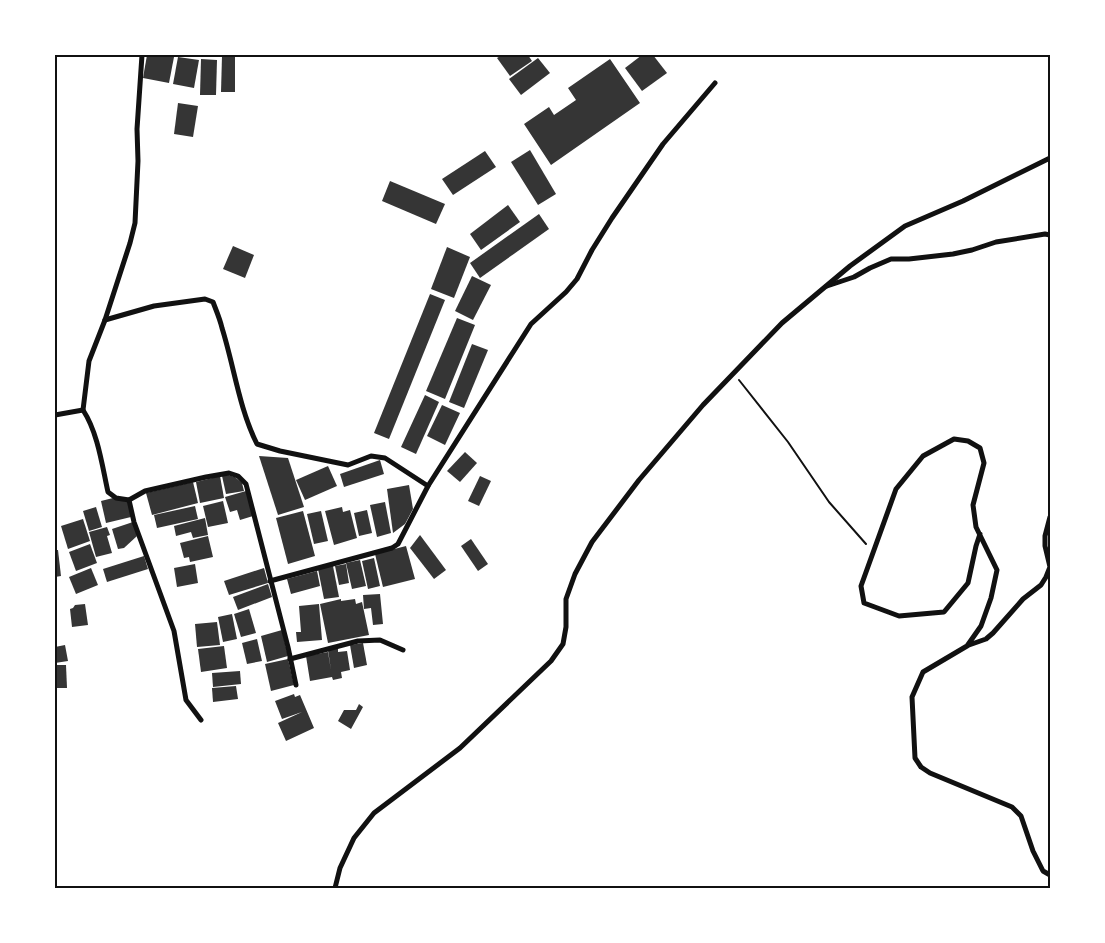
<svg xmlns="http://www.w3.org/2000/svg" width="1105" height="943" font-family="'PT Sans',sans-serif">
<style>
.building{fill:#353535}
.lines{fill:none;stroke-linecap:round;stroke-linejoin:round}
.path{stroke:#111;stroke-width:2}
.minor{stroke:#111;stroke-width:5}
.neatline{fill:none;stroke:#111;stroke-width:2}
</style>
<rect width="100%" height="100%" fill="#fff"/>
<g class="building">
<path d="M147 55H161L174 57 169 83 143 78Z"/>
<path d="M502 55H528L532 61 510 76 497 58Z"/>
<path d="M642 55H653L667 73 642 91 625 68Z"/>
<path d="M222 56H235V92H221Z"/>
<path d="M178 57 199 60 194 88 173 84Z"/>
<path d="M538 58 550 73 521 95 509 79Z"/>
<path d="M201 59 217 60 216 95H200Z"/>
<path d="M610 59 640 103 551 165 524 124 549 107 554 115 576 100 568 88Z"/>
<path d="M178 103 198 106 193 137 174 134Z"/>
<path d="M530 150 556 194 538 205 511 162Z"/>
<path d="M485 151 496 167 453 195 442 179Z"/>
<path d="M390 181 445 204 436 224 382 201Z"/>
<path d="M508 205 520 222 481 250 470 234Z"/>
<path d="M539 214 549 229 480 278 470 263Z"/>
<path d="M233 246 254 255 245 278 223 269Z"/>
<path d="M447 247 470 257 454 298 431 289Z"/>
<path d="M472 276 491 285 473 320 455 311Z"/>
<path d="M430 294 445 300 389 439 374 433Z"/>
<path d="M457 318 475 325 445 399 426 391Z"/>
<path d="M472 344 488 350 464 408 449 402Z"/>
<path d="M425 395 439 402 416 454 401 447Z"/>
<path d="M442 405 460 413 445 445 427 436Z"/>
<path d="M465 452 477 463 460 482 447 471Z"/>
<path d="M259 456 288 458 304 507 278 515Z"/>
<path d="M380 460 384 474 344 487 340 474Z"/>
<path d="M328 466 337 486 305 500 296 480Z"/>
<path d="M228 475 235 477 242 483 244 491 226 494 222 476Z"/>
<path d="M220 476 224 498 200 503 196 482Z"/>
<path d="M480 476 491 481 479 506 468 501Z"/>
<path d="M193 482 198 503 152 515 146 493Z"/>
<path d="M409 485 413 509 405 524 393 533 387 489Z"/>
<path d="M246 491 253 516 240 520 237 510 230 512 225 497Z"/>
<path d="M113 498 128 502 131 517 106 523 101 501Z"/>
<path d="M223 501 228 523 208 527 203 506Z"/>
<path d="M385 502 391 533 377 537 370 505Z"/>
<path d="M195 506 198 519 157 528 154 515Z"/>
<path d="M96 507 102 527 89 531 83 511Z"/>
<path d="M342 507 343 512 350 510 357 538 334 545 325 511Z"/>
<path d="M367 510 372 533 359 536 354 513Z"/>
<path d="M303 511 315 556 288 564 276 518Z"/>
<path d="M321 511 328 541 314 544 307 514Z"/>
<path d="M205 518 208 535 193 538 191 532 176 536 174 526Z"/>
<path d="M83 519 90 541 68 549 61 526Z"/>
<path d="M133 522 137 536 124 548 118 549 112 529Z"/>
<path d="M107 527 110 535 107 536 112 553 96 557 89 532Z"/>
<path d="M420 535 446 570 434 579 410 548Z"/>
<path d="M208 536 213 557 190 562 189 557 184 558 180 543Z"/>
<path d="M471 539 488 564 478 571 461 546Z"/>
<path d="M90 544 97 563 76 571 69 552Z"/>
<path d="M406 546 415 579 383 587 375 554Z"/>
<path d="M55 550H58L61 576 55 577Z"/>
<path d="M144 556 148 569 107 582 103 569Z"/>
<path d="M374 558 380 586 368 589 362 561Z"/>
<path d="M360 560 366 586 352 589 346 563Z"/>
<path d="M195 564 198 583 177 587 174 568Z"/>
<path d="M346 564 349 583 339 585 335 566Z"/>
<path d="M333 566 339 597 324 599 318 569Z"/>
<path d="M91 568 98 585 76 594 69 577Z"/>
<path d="M264 568 268 583 229 595 224 581Z"/>
<path d="M317 571 320 586 291 594 287 579Z"/>
<path d="M268 584 272 597 238 610 233 597Z"/>
<path d="M380 594 383 624 373 625 371 608 364 609 363 595Z"/>
<path d="M341 599V601L355 599 356 604 362 602 369 635 328 643 320 604Z"/>
<path d="M85 604 88 625 72 627 70 609 73 608 75 605Z"/>
<path d="M319 604 322 640 297 642 296 632H301L299 606Z"/>
<path d="M249 609 256 633 241 637 234 614Z"/>
<path d="M232 614 237 639 223 642 218 617Z"/>
<path d="M217 622 220 645 197 647 195 624Z"/>
<path d="M282 630 288 656 267 662 261 636Z"/>
<path d="M257 639 262 661 247 664 242 643Z"/>
<path d="M363 643 367 665 354 668 350 645Z"/>
<path d="M65 645 68 661 55 663V647Z"/>
<path d="M224 646 227 668 201 672 198 649Z"/>
<path d="M338 648V652L347 651 350 670 341 672 342 678 333 680 332 677 310 681 306 656 328 652 331 670 328 650Z"/>
<path d="M288 659 294 685 271 691 265 664Z"/>
<path d="M55 665H66L67 688H55Z"/>
<path d="M240 671 241 684 213 687 212 673Z"/>
<path d="M236 686 238 699 213 702 212 688Z"/>
<path d="M294 694 295 697 300 695 314 728 286 741 278 723 302 712 282 719 275 701Z"/>
<path d="M359 704 363 707 351 729 338 721 344 710H356Z"/>
</g>
<g class="lines">
<path class="path" d="M739 380 788 442 829 502 866 544"/>
<g class="minor">
<path d="M142 55 137 129 138 161 135 223 130 243 105 320 89 361 83 410C98 433 102 465 108 492L116 498 129 500 134 522 174 631 186 700 201 720"/>
<path d="M827 286 854 277 870 268 891 259H909L953 254 972 250 996 242 1045 234 1050 235"/>
<path d="M105 320 154 306 205 299 213 302C216 310 220 319 222 328 234 366 239 408 257 444L280 451 348 465 371 456 385 458 428 486"/>
<path d="M55 415 83 410"/>
<path d="M129 500 145 491 206 477 229 473 238 476 246 484 288 647 296 685"/>
<path d="M980 534 976 546 968 583 944 612 899 616 864 603 861 586 896 489 923 456 954 439 968 441 980 448 984 463 973 505 976 527 997 570 991 598 981 626 967 646 923 672 912 697 915 758 921 767 930 773 1012 807 1021 816 1033 851 1043 871 1050 875"/>
<path d="M270 581 392 548 398 544 428 486 531 324 566 292 577 279 592 250 612 218 663 144 715 83"/>
<path d="M969 645 986 639 993 633 1023 599 1041 585 1046 577 1050 567 1045 546V536L1050 517"/>
<path d="M290 659 358 641 380 640 403 650"/>
<path d="M335 888 340 868 354 838 374 813 460 748 551 661 563 644 566 627V599L575 574 592 542 639 480 703 405 782 323 850 266 905 226 963 201 1050 158"/>
</g>
</g>
<rect width="1105" height="943" fill="none" stroke="#ffffff" stroke-width="112"/>
<rect x="56" y="56" width="993" height="831" class="neatline"/>
</svg>
